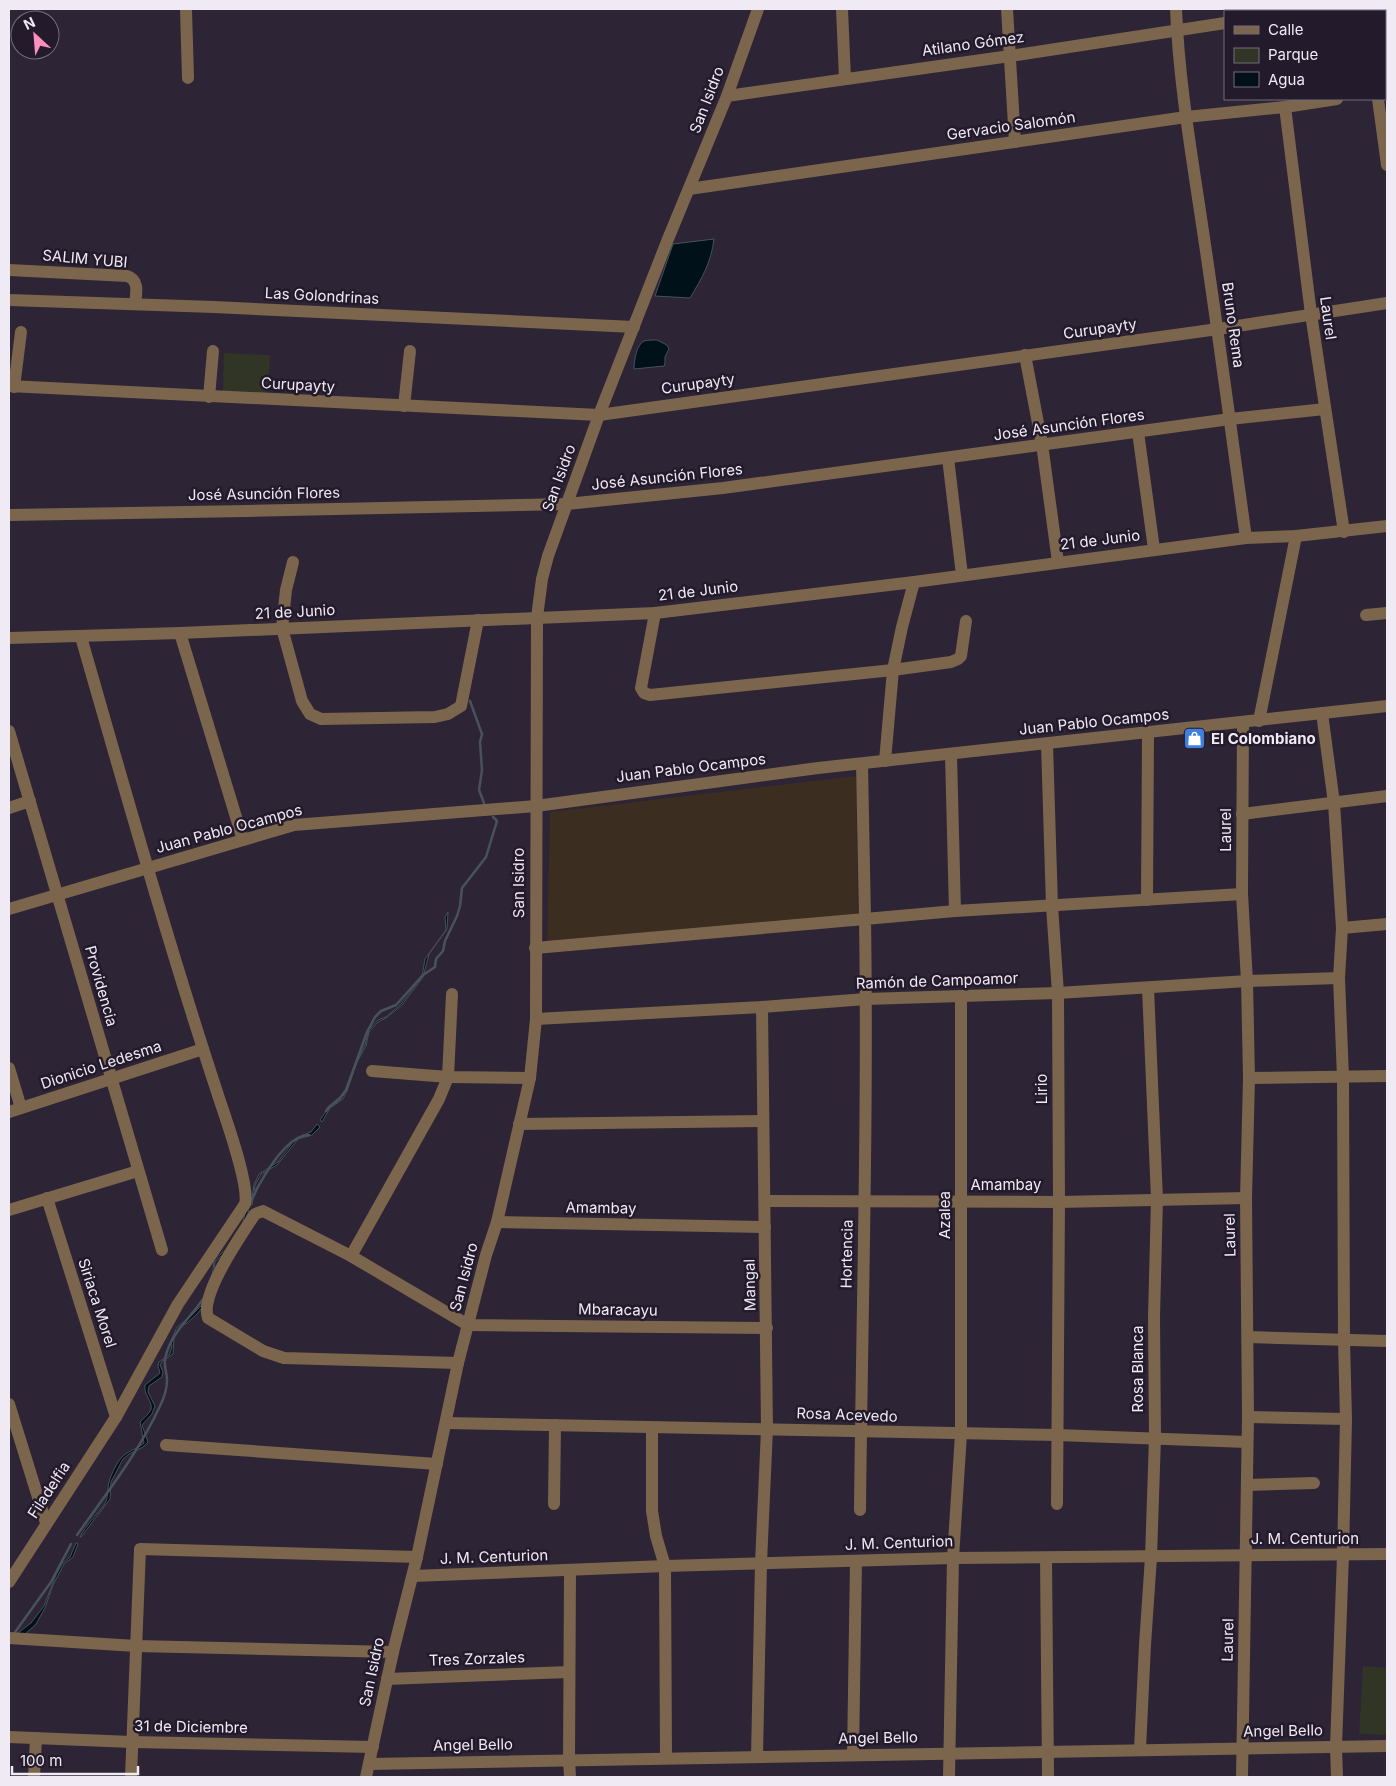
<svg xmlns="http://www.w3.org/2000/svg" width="1396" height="1786" font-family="Inter,sans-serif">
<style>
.industrial{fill:#3b2d20}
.green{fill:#303525}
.water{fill:#00111a;stroke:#48525c}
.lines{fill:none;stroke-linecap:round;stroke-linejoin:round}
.stream{stroke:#48525c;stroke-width:2.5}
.minor{stroke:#7b654d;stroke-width:12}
.labels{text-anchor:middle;stroke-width:5;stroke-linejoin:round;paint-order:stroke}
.street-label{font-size:15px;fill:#f0eaf5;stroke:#231a2b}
.poi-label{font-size:15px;font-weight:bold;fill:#f0eaf5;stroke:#231a2b;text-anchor:start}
</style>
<rect width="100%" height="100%" fill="#2d2435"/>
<path class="industrial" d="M856 776 858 923 547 943 550 812Z"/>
<g class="green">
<path d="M224 353 270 355 268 393 223 391Z"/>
<path d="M1363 1666 1387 1668V1735L1359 1734Z"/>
</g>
<g class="water">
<path d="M714 239C711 263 702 278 690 298L655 296 673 244Z"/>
<path d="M657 340 667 345 669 349 665 357V363L664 366 634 369C634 362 636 345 644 341 647 340 653 340 657 340Z"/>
<path d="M448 912 447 929 429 954 423 977 402 1005 386 1018 378 1022 369 1032 366 1046 357 1062 347 1091 343 1099 330 1108 322 1122 320 1120 327 1110 341 1099 347 1090 357 1061 365 1045 369 1030 378 1020 386 1017 401 1004 422 977 425 959 446 930 445 917Z"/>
<path d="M317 1124 320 1127 312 1135 298 1139 277 1165 261 1174 255 1185 252 1205 251 1204 254 1185 259 1174 278 1162 296 1138 311 1132Z"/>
<path d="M247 1210 249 1211C244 1218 246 1224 243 1231 238 1245 226 1252 215 1261L213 1284 208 1291 206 1303 197 1314 187 1323 179 1327 174 1337 173 1354 162 1361 160 1365 163 1372 162 1377 149 1386 148 1392 155 1406 152 1414 142 1425 148 1442 143 1447 129 1454 123 1459 111 1482 110 1499 81 1537H80C86 1525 96 1516 104 1505 109 1498 107 1490 109 1482 111 1474 119 1457 127 1453 133 1449 139 1448 144 1443L140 1422C143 1419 150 1413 151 1409 153 1402 143 1394 145 1385L160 1373 158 1366 159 1362 170 1354 172 1346 171 1341 177 1327 189 1318 202 1305 212 1278 214 1260 228 1248 241 1232 245 1213Z"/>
<path d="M76 1543 78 1544 73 1557 64 1564 53 1585 45 1608 36 1624 22 1637 14 1636 31 1623 44 1606 56 1575 62 1564 70 1557Z"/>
</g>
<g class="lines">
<g class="stream">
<path d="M470 701 482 734 480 742 482 770 479 790 484 803"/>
<path d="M326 1111 329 1107 340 1098 346 1090 367 1032 375 1017 381 1011 396 1005 423 975 435 967 436 959 443 951 445 941 457 916 460 906 462 888 486 857 497 821 493 817"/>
<path d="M252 1199C255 1195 256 1189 259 1185 268 1169 289 1135 309 1135"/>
<path d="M77 1535C106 1494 139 1452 160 1406 164 1398 167 1387 167 1380 167 1373 164 1367 165 1360 169 1334 190 1319 203 1299"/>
<path d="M13 1635 51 1582 71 1544"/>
</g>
<g class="minor">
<path d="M186 9 188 78"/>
<path d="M842 9 845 79"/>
<path d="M1007 9 1015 142"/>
<path d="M1176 9C1179 85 1193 162 1204 238 1219 338 1232 438 1246 538"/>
<path d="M1365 9V11"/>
<path d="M1298 11 1313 9"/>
<path d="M1385 91H1387"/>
<path d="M727 96 1010 56 1225 23"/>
<path d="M1378 99 1387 165"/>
<path d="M1285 107 1311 314 1344 532"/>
<path d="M689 189 1186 117 1285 107 1337 99"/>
<path d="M9 270 127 276C140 280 136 294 135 304"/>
<path d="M9 300 214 307 634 327"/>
<path d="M1025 355 1042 444 1058 562"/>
<path d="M9 386 599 415 1218 329 1387 303"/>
<path d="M14 387 21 332"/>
<path d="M209 397 213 351"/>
<path d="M404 406 410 351"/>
<path d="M1138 432 1154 549"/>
<path d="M948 458 962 575"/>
<path d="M9 515 247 511 567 504 723 488 1230 419 1325 409"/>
<path d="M293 562 286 590 282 628 302 701 310 714 321 719 435 717 448 714 461 706 478 620"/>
<path d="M655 613 641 688 644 693 650 695 893 670 951 662 958 659 961 656 966 621"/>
<path d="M1366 615 1387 613"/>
<path d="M180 633 243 840"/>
<path d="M9 638 180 633 655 613 914 582 1246 538 1296 536 1387 526"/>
<path d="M1322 713 1334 803 1342 928 1339 978 1343 1077 1344 1340 1346 1419 1343 1555 1336 1747 1337 1777"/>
<path d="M1259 721 1296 536"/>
<path d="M9 731 162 1250"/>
<path d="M1047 744 1052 906 1058 993 1059 1202 1057 1504"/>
<path d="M951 755 955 911"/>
<path d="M885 761 893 670 902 627 914 582"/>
<path d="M9 808 30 801"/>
<path d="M1242 814 1387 796"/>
<path d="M1147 900 1148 733"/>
<path d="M9 909 294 825 536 806 818 768 1387 706"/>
<path d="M1342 928 1387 924"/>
<path d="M535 948 865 919 862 764"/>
<path d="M536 1019 762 1007 866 999 1058 993 1247 981 1339 978"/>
<path d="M9 1068 21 1108"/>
<path d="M372 1071 448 1077 530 1078"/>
<path d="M1249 1078 1387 1076"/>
<path d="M9 1112 203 1049"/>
<path d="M519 1124 763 1121"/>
<path d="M47 1198 116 1417"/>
<path d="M766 1201 1059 1202 1246 1198"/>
<path d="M9 1210 138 1171"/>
<path d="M497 1222 765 1227"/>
<path d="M351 1256 439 1099 448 1077 452 994"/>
<path d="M1248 1337 1387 1341"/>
<path d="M458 1363 284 1358 263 1351 208 1318C199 1295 242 1234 255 1214L263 1211 351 1256 468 1325 767 1328"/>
<path d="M9 1404 46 1523"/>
<path d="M1248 1417 1346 1419"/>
<path d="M446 1423 1057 1435 1247 1442"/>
<path d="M652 1428V1511L656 1536 665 1566 666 1758"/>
<path d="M166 1445 437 1464"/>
<path d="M1247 1485 1314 1483"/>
<path d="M554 1504 555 1425"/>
<path d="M860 1510C862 1313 868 1116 865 919L955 911 1242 894"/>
<path d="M1046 1558 1048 1777"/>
<path d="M570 1570 569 1760 570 1777"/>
<path d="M413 1576 665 1566 953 1558 1387 1554"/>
<path d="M9 1582 116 1417 178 1304 245 1204C250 1185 225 1117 218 1095 168 943 125 790 81 637"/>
<path d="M9 1638 136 1646 393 1652"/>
<path d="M387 1679 569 1672"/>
<path d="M9 1737 132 1742 373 1747"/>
<path d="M1140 1749 1145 1645 1151 1557 1155 1438 1154 1317 1157 1199 1148 988"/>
<path d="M853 1755 856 1561"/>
<path d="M757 1756 761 1563 767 1429 762 1007"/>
<path d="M369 1764 1387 1746"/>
<path d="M34 1777 36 1738"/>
<path d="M131 1777 140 1549 417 1557"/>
<path d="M366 1777 393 1652 417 1557 458 1363 486 1255 497 1222 530 1078 536 1019 537 617 542 579 548 556 599 415 668 239 727 96 758 9"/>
<path d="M949 1777 953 1558 961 1434V997"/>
<path d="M1242 1777 1248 1417 1246 1198 1249 1078 1247 981 1242 894 1243 722"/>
</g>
</g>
<defs>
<symbol id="shop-square" viewBox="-11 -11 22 22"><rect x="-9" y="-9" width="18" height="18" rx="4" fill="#3f7fe0" stroke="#231a2b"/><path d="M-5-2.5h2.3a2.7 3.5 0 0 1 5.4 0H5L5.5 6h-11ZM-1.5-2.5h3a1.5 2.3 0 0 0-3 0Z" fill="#fff"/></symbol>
</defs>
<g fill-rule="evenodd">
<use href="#shop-square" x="1182" y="726" width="25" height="25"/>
</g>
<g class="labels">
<g class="street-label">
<text transform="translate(973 44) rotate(-8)" y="5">Atilano Gómez</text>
<text transform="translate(707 100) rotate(-69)" y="5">San Isidro</text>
<text transform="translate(1011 126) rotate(-8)" y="5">Gervacio Salomón</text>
<text transform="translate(85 259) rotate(5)" y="5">SALIM YUBI</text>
<text transform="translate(322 296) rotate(3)" y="5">Las Golondrinas</text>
<text transform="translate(1328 318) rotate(82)" y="5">Laurel</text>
<text transform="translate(1233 325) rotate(82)" y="5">Bruno Rema</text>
<text transform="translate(1100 329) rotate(-8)" y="5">Curupayty</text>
<text transform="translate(698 384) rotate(-8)" y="5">Curupayty</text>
<text transform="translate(298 385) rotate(3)" y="5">Curupayty</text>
<text transform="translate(1069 425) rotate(-8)" y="5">José Asunción Flores</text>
<text transform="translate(667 477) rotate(-6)" y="5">José Asunción Flores</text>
<text transform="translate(559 478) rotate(-70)" y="5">San Isidro</text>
<text transform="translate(264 494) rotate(-1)" y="5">José Asunción Flores</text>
<text transform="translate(1100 540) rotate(-7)" y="5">21 de Junio</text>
<text transform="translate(698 591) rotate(-7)" y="5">21 de Junio</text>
<text transform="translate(295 612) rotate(-3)" y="5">21 de Junio</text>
<text transform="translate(1094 722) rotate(-6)" y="5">Juan Pablo Ocampos</text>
<text transform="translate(691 768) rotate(-7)" y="5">Juan Pablo Ocampos</text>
<text transform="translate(229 829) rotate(-15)" y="5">Juan Pablo Ocampos</text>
<text transform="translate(1226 830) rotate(-90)" y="5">Laurel</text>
<text transform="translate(519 883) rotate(-90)" y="5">San Isidro</text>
<text transform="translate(937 981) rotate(-2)" y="5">Ramón de Campoamor</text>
<text transform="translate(101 986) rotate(74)" y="5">Providencia</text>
<text transform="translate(101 1065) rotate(-18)" y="5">Dionicio Ledesma</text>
<text transform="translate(1042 1089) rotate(-90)" y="5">Lirio</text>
<text x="1006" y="1190">Amambay</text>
<text transform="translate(601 1208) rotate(1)" y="5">Amambay</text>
<text transform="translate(945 1215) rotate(-90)" y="5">Azalea</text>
<text transform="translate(1230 1235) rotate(-91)" y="5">Laurel</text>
<text transform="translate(847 1254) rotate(-89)" y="5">Hortencia</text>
<text transform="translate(464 1277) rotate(-75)" y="5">San Isidro</text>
<text transform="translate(750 1285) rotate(-91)" y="5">Mangal</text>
<text transform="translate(97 1303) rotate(72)" y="5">Siriaca Morel</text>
<text transform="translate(618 1310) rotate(1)" y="5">Mbaracayu</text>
<text transform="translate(1138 1369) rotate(-90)" y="5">Rosa Blanca</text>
<text transform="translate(847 1415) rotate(2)" y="5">Rosa Acevedo</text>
<text transform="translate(49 1490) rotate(-57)" y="5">Filadelfia</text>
<text x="1305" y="1544">J. M. Centurion</text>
<text transform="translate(899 1543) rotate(-2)" y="5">J. M. Centurion</text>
<text transform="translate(494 1557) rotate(-2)" y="5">J. M. Centurion</text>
<text transform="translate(1228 1640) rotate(-89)" y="5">Laurel</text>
<text transform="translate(477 1659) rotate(-2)" y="5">Tres Zorzales</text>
<text transform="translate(372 1672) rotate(-78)" y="5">San Isidro</text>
<text transform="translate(191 1727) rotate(1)" y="5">31 de Diciembre</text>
<text transform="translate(1283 1731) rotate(-1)" y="5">Angel Bello</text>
<text transform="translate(878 1738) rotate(-1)" y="5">Angel Bello</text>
<text transform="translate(473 1745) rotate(-1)" y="5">Angel Bello</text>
</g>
<g class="poi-label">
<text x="1211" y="744">El Colombiano</text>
</g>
</g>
<rect width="1396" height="1786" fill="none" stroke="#f0eaf5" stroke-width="20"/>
<rect x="1224" y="10" width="162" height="90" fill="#231a2b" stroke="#756d7c"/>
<rect x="1234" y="26" width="25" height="8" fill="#7b654d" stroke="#756d7c"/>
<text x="1268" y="35" font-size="15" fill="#f0eaf5">Calle</text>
<rect x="1234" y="48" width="25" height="15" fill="#303525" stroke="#756d7c"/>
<text x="1268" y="60" font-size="15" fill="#f0eaf5">Parque</text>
<rect x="1234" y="72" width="25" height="15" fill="#00111a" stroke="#756d7c"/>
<text x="1268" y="85" font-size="15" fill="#f0eaf5">Agua</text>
<g transform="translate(35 35) rotate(334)"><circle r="24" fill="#231a2b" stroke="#756d7c"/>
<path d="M0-4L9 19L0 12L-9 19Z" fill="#fe8ebb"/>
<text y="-8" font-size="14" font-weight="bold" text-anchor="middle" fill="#f0eaf5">N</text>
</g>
<path d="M12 1766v8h126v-8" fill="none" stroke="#f0eaf5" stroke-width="2.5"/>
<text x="20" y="1766" font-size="15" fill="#f0eaf5" stroke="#231a2b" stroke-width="4" paint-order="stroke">100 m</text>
</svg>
